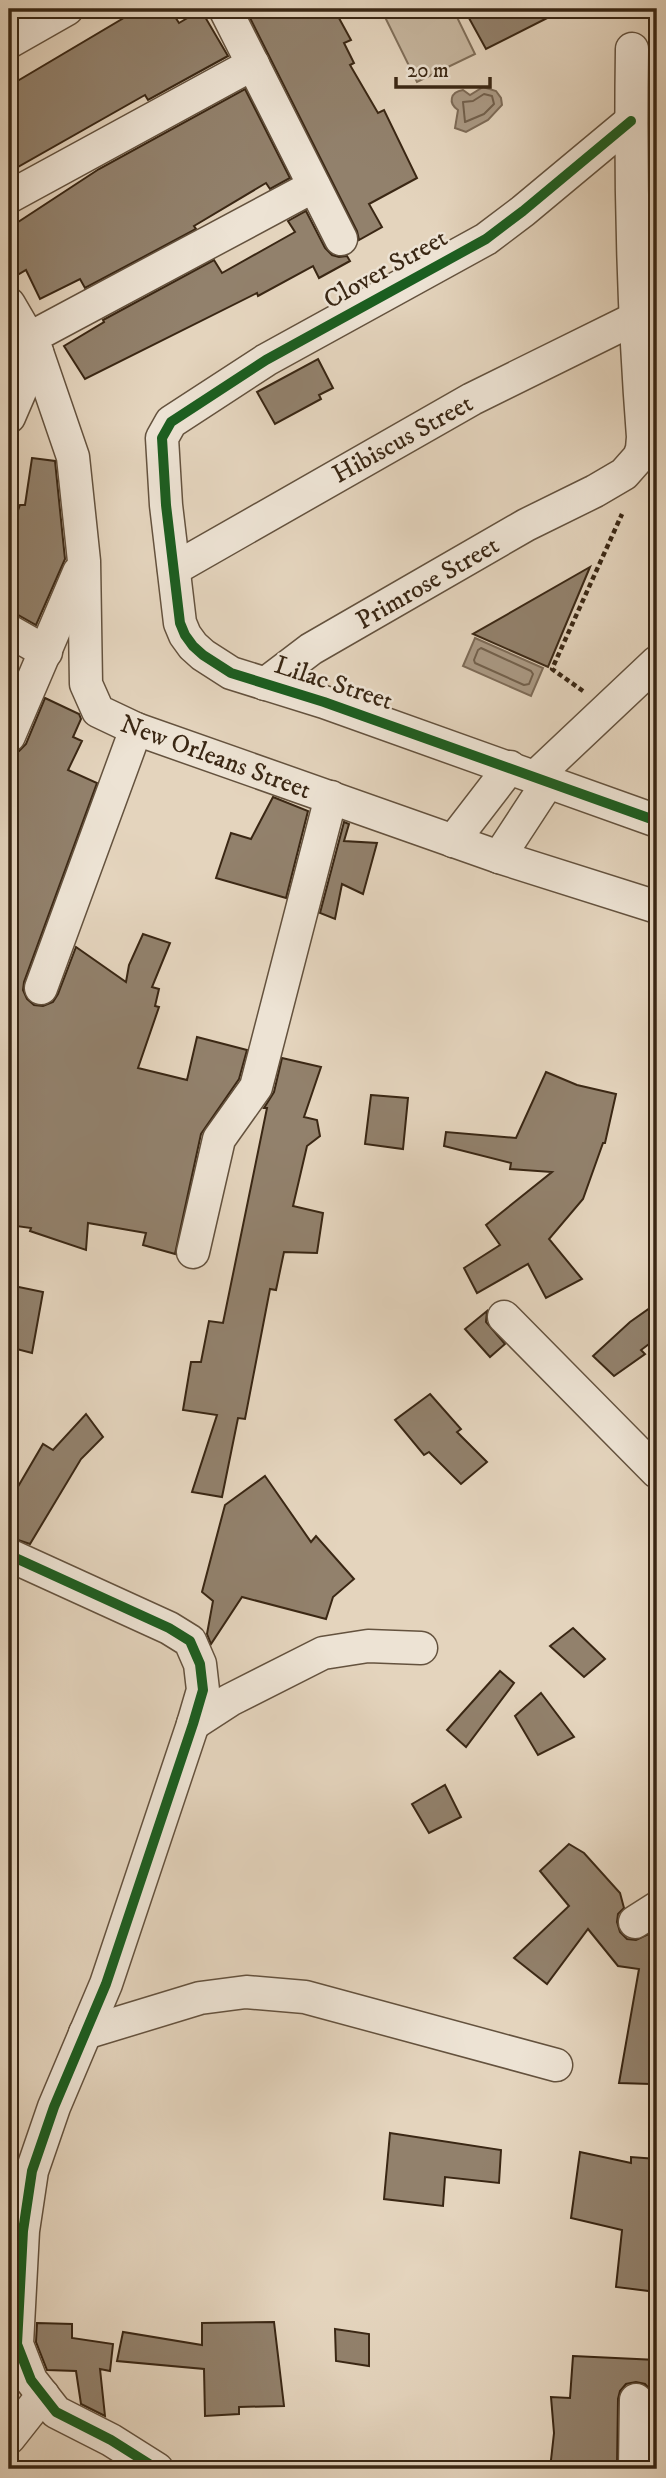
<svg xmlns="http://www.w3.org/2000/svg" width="666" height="2478" font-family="'IM FELL DW Pica',serif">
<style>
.green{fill:#c7b7a0;stroke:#806f5a;stroke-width:2}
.water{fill:#aa9984;stroke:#7d6b57;stroke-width:2}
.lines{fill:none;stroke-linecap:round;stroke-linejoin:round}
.shore{stroke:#72604c;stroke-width:2}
.building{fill:#92816c;stroke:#3a2714;stroke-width:2}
.minor-casing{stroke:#64523e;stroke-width:35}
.path{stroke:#3a2714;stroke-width:4.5;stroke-dasharray:5 3.5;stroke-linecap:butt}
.minor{stroke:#ede3d4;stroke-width:32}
.cycleway-casing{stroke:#ede3d4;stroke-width:15}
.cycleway{stroke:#1b5e20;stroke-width:10}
.labels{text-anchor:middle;stroke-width:5;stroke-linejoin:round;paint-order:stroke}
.street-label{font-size:26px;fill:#3a2714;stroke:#ede3d4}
</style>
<rect width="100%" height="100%" fill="#e4d4bd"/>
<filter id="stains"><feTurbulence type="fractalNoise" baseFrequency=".00286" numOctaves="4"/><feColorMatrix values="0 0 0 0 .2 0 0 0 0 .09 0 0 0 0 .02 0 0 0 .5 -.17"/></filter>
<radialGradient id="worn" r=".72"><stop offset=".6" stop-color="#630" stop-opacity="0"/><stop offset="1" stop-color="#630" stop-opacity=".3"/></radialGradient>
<path class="green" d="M381 9H453L475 54 417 82Z"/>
<g class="water">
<path d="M483 87 496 91 501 98 502 105 488 120 466 132 455 128 458 110C448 103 450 92 463 90L470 95Z"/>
<path d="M475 638 543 668 531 696 463 666Z"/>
</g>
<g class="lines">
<g class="shore">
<path d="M484 94 492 96 494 104 484 114 465 122 463 102 473 101Z"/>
<path d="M481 648 531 671 533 674 529 684 524 685 475 663 474 660 478 650Z"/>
</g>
</g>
<g class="building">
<path d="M139 9H170L179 23 201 10 228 56 148 100 145 95 9 172V86Z"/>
<path d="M269 9H334L351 40 344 43 354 63 350 65 378 113 384 110 417 178 369 204 382 227 359 240 357 231 250 18Z"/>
<path d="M464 9H565L486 49Z"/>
<path d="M245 89 290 178 270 189 266 183 194 226 196 229 85 288 80 279 40 299 26 270 9 280V228L99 169Z"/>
<path d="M306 211 325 248 332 255 339 257 347 256 350 261 319 278 313 266 258 296 257 293 85 379 64 346 104 322 103 320 214 260 222 273 295 232 288 221Z"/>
<path d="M318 359 333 388 319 395 321 399 275 424 257 392Z"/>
<path d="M32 458 55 461 65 559 36 625 18 615 9 613V515L15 518 20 505H25Z"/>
<path d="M590 567 548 667 473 634Z"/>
<path d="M45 698 79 714 81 719 73 737 82 741 68 770 97 783 24 982 23 990 27 999 34 1005 43 1006 53 1002 58 994 76 947 126 982 129 965 143 934 170 943 152 987 159 989 155 1006 159 1007 138 1068 187 1080 197 1037 247 1050 239 1079 201 1134 175 1254 143 1245 146 1233 88 1223 86 1250 30 1231 31 1228 9 1225V754L19 751 26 744Z"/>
<path d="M273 797 308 811 286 898 216 878 231 833 251 839Z"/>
<path d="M344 822 349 824 344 841 377 843 363 894 342 884 335 919 320 913Z"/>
<path d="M282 1058 321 1067 304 1117 317 1120 320 1136 307 1146 293 1206 323 1213 317 1253 284 1252 276 1290 270 1289 245 1419 238 1418 222 1497 192 1492 217 1415 183 1410 191 1362H201L209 1321 223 1323 267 1108H264L274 1092Z"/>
<path d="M546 1072 577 1085 616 1094 605 1143H603L583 1199 549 1239 582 1279 546 1298 528 1264 477 1293 464 1268 500 1245 486 1225 552 1172 510 1169 511 1163 444 1146 446 1132 516 1138Z"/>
<path d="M371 1095 408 1098 403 1149 365 1144Z"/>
<path d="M9 1285 43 1292 32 1353 9 1347Z"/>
<path d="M657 1303V1338L641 1350 645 1354 614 1376 593 1356 630 1322Z"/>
<path d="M487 1311 486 1322 505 1344 490 1357 465 1329Z"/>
<path d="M430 1394 461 1429 457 1432 487 1462 461 1484 429 1452 424 1455 395 1420Z"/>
<path d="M86 1414 103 1437 81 1459 30 1544 9 1537V1502L43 1444 53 1450Z"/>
<path d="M265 1476 311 1542 316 1536 354 1579 333 1597 326 1619 242 1597 211 1644 207 1634 213 1601 202 1592 225 1505Z"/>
<path d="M573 1628 605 1659 584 1677 550 1646Z"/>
<path d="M500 1671 514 1683 466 1747 447 1730Z"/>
<path d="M541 1693 574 1737 538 1755 515 1716Z"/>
<path d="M445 1785 461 1817 429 1833 412 1804Z"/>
<path d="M569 1844 584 1853 620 1893 624 1908 618 1914 617 1922 620 1932 627 1939 636 1940 657 1930V2053L649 2051 650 2084 619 2083 639 1969 618 1966 588 1929 547 1984 514 1958 569 1906 540 1871Z"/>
<path d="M390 2133 501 2150 499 2183 445 2177 443 2206 384 2199Z"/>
<path d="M580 2152 631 2163V2157L657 2159V2292L616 2287 622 2230 571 2218Z"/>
<path d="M274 2322 284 2406 239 2407V2414L205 2416 204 2369 117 2361 123 2332 202 2345V2323Z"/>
<path d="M37 2323 72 2324V2338L113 2344 110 2371 100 2369 105 2416 81 2404 76 2371 47 2370 36 2342Z"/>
<path d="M335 2329 369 2334V2366L336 2361Z"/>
<path d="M573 2356 657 2360V2466H653L654 2400 652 2392 645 2384 636 2382 626 2384 620 2391 618 2399 617 2469H550L554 2433 551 2397 570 2398Z"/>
</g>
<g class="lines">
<defs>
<g id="minor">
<path d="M225 9 341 239"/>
<path d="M9 42 67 9"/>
<path d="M631 121 523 211 486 239 266 360 171 422 162 438 166 505 180 623 185 635 193 646 203 655 231 673 324 702 657 821"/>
<path d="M9 197 253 64"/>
<path d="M9 304 37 352 73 457 84 561 86 684 98 711 136 729 499 857 657 907"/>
<path d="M30 338 314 186"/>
<path d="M9 417 37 352"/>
<path d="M174 569 472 399 636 318"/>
<path d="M9 631 46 652"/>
<path d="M265 684 311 649 526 525 595 491 624 474 639 457 642 449 643 437C633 308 630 178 632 49"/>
<path d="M9 736 79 572"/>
<path d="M535 777 657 662"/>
<path d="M453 841 510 767"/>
<path d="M499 857 548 782"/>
<path d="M41 988 136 729"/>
<path d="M193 1252 219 1139 256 1087 331 797"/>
<path d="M504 1317 657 1472"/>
<path d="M9 1555 169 1628 190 1641 200 1664 203 1690 193 1724 106 1984 54 2107 32 2171 23 2231 17 2344 31 2380 56 2412 111 2440 157 2469"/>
<path d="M193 1724 230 1700 323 1653 368 1646 421 1648"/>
<path d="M635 1922 657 1908"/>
<path d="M85 2033 200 1998 246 1992 305 1997 556 2065"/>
<path d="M9 2438 43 2395"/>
<path d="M635 2469 636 2400"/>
</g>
</defs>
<use href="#minor" class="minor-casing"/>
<path class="path" d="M583 691 552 669 622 514"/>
<use href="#minor" class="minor"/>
<defs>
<g id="cycleway">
<path d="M631 121 523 211 486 239 266 360 171 422 162 438 166 505 180 623 185 635 193 646 203 655 231 673 324 702 657 821"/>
<path d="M9 1555 169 1628 190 1641 200 1664 203 1690 193 1724 106 1984 54 2107 32 2171 23 2231 17 2344 31 2380 56 2412 111 2440 157 2469"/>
</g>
</defs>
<use href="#cycleway" class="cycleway-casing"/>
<use href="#cycleway" class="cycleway"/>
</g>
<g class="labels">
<g class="street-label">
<text transform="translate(385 268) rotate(-29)" y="9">Clover Street</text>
<text transform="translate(402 438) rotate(-29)" y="9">Hibiscus Street</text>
<text transform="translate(427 582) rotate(-30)" y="9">Primrose Street</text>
<text transform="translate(334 682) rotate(18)" y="9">Lilac Street</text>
<text transform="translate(216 756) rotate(20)" y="9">New Orleans Street</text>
</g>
</g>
<rect width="666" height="2478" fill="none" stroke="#e4d4bd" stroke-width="35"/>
<rect x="10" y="10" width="645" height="2457" fill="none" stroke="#3a2714" stroke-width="3.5"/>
<rect x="18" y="18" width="631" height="2443" fill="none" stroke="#3a2714" stroke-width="2"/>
<path d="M396 77v10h94v-10" fill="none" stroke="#3a2714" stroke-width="3.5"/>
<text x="407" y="77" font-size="21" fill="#3a2714" stroke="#ede3d4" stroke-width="5" paint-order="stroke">20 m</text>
<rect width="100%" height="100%" filter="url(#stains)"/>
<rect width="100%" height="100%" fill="url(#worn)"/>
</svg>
